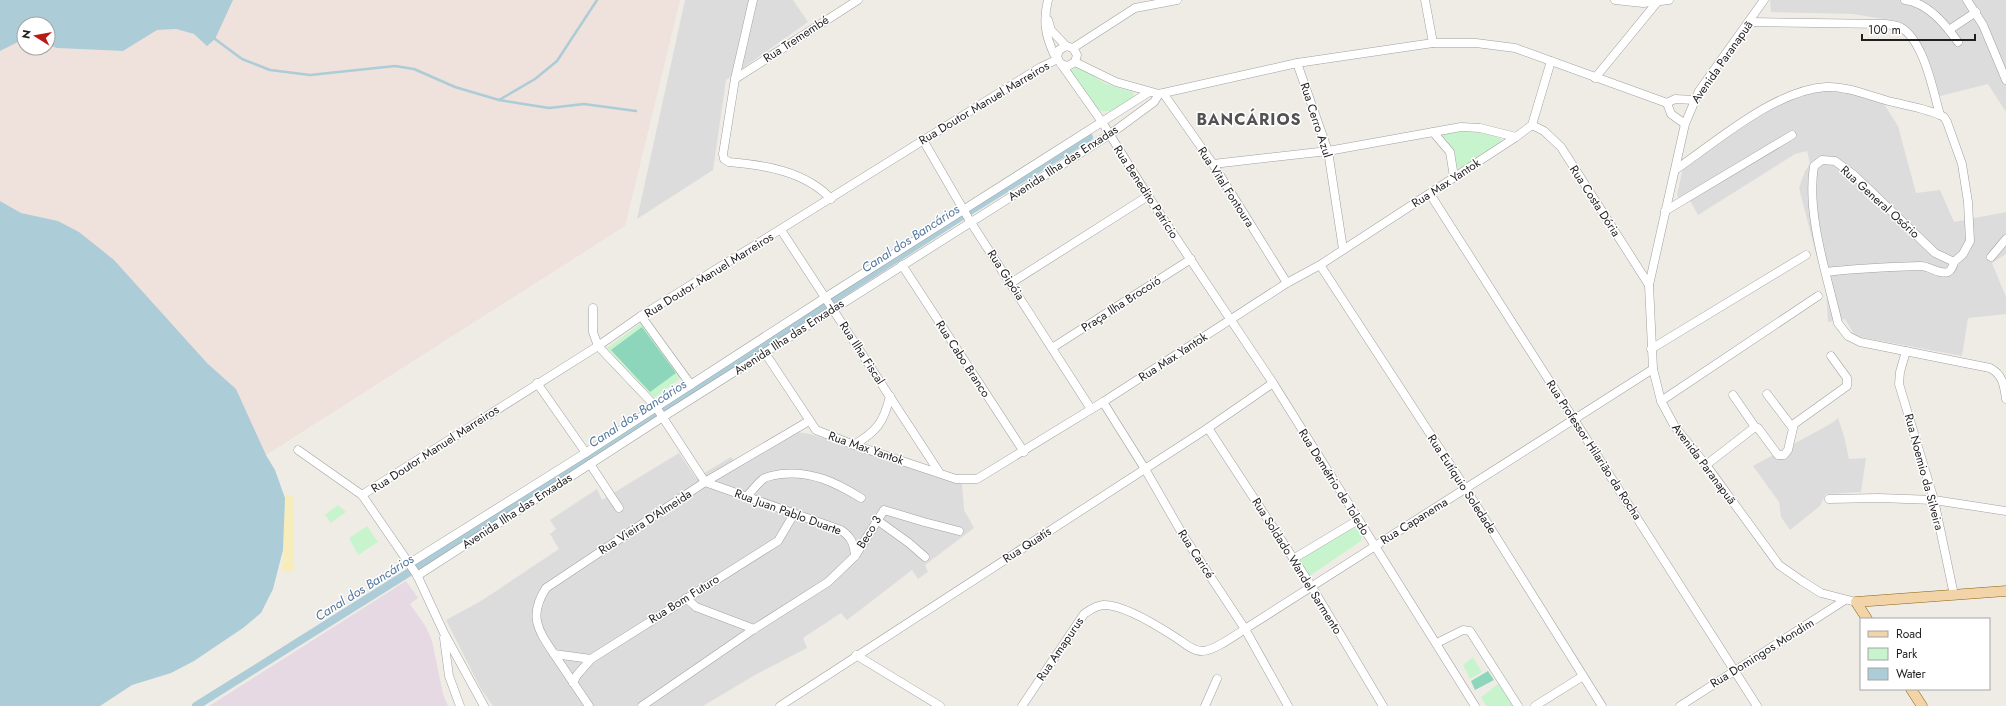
<svg xmlns="http://www.w3.org/2000/svg" width="2006" height="706" font-family="Jost,sans-serif">
<style>
.residential{fill:#dddcdc}
.industrial{fill:#e7d9e4}
.military{fill:#efe1db}
.sand{fill:#f7ecbc}
.park{fill:#c8f4cd}
.pitch{fill:#8dd5bb}
.water{fill:#acccd7}
.lines{fill:none;stroke-linecap:round;stroke-linejoin:round}
.stream{stroke:#acccd7;stroke-width:2.5}
.canal{stroke:#acccd7;stroke-width:8}
.minor-casing{stroke:#a0a0a0;stroke-width:9}
.major-casing{stroke:#896411;stroke-width:11}
.minor{stroke:#fff;stroke-width:8}
.major{stroke:#f2d4a8;stroke-width:10}
.labels{text-anchor:middle;stroke-width:3;stroke-linejoin:round;paint-order:stroke}
.street-label{font-size:12px;fill:#1f1f1f;stroke:#fff}
.water-label{font-size:13px;font-style:italic;fill:#53769d;stroke:#fff}
.district-label{font-size:16px;font-weight:bold;letter-spacing:1px;fill:#525252;stroke:#fff}
</style>
<rect width="100%" height="100%" fill="#efece6"/>
<g class="residential">
<path d="M685 0H793L808 22 726 80 713 170 637 219Z"/>
<path d="M1770 0H2006V112L1988 84 1936 97 1925 51 1902 22 1853 14 1771 12Z"/>
<path d="M1826 88 1882 101 1898 126 1916 193 1940 190 1954 222 2006 212V254L1992 263 2006 297V314L1968 318 1962 356 1855 336 1845 319 1828 322 1825 272 1817 258 1799 188 1805 171 1810 164 1807 151 1795 154 1698 215 1688 197 1679 198 1677 195 1683 168 1760 114 1792 97Z"/>
<path d="M1838 418 1844 436 1849 459 1866 458 1861 492 1826 494 1820 506 1790 530 1781 517 1779 502 1753 466 1832 423Z"/>
<path d="M795 432 810 434 962 484 964 510 974 528 925 565 928 572 918 579 912 570 847 620 841 613 803 638 807 648 755 675 703 706H493L481 689 446 620 481 601 559 549 550 534 556 529 550 520 597 489 602 500 679 453 696 478 731 457 734 461Z"/>
</g>
<path class="industrial" d="M406 581 418 598 410 604 426 627 432 641 443 694 448 706H209Z"/>
<path class="military" d="M233 0H680L625 226 266 455 236 389 207 363 79 232 58 221 21 213 0 201V51L24 39V48H48V45L57 48 123 51 157 30 176 29 194 34 230 8Z"/>
<path class="sand" d="M285 494 294 497V572H282Z"/>
<g class="park">
<path d="M1078 66 1106 84 1133 92 1134 97C1126 106 1107 117 1096 108L1071 71Z"/>
<path d="M1453 130 1498 135 1502 141 1466 166 1457 169C1456 153 1451 144 1440 133Z"/>
<path d="M641 323 681 378 654 398 607 348Z"/>
<path d="M338 505 346 512 331 523 325 515Z"/>
<path d="M1355 525 1362 537 1361 541 1311 575H1306L1298 560Z"/>
<path d="M367 526 378 542 358 555 349 538Z"/>
<path d="M1473 657 1482 672 1470 679 1463 665Z"/>
<path d="M1498 684 1513 706H1486L1481 697Z"/>
</g>
<g class="pitch">
<path d="M642 327 676 373 650 392 611 350Z"/>
<path d="M1488 671 1494 680 1475 690 1471 681Z"/>
</g>
<g class="water">
<path d="M0 0H233L215 39 207 46 194 34 176 29 157 30 123 51 57 48 48 45V24H24V39L0 51Z"/>
<path d="M0 201 21 213 58 221 79 232 114 260 207 363 236 389 266 455 275 470 285 498 283 550 273 589 261 613 243 628 194 661 171 673 132 685 100 706H0Z"/>
</g>
<g class="lines">
<g class="stream">
<path d="M215 39 242 59 270 70 310 75 395 66 414 69 455 87 499 100 549 108 584 104 636 111"/>
<path d="M499 100 535 79 557 61 597 0"/>
</g>
<path class="canal" d="M196 706 416 568 970 211 1089 137"/>
<defs>
<g id="minor">
<path d="M753 0 735 79 723 154 724 159 729 162C764 165 805 171 831 199"/>
<path d="M1048 0C1043 20 1045 35 1054 54L1102 122 1148 196 1273 383 1475 706"/>
<path d="M1425 0 1433 43"/>
<path d="M1615 0 1643 3 1669 0"/>
<path d="M1764 0 1699 91 1685 124 1649 285 1653 369 1661 401 1675 427 1706 465 1779 565 1802 581 1821 593 1856 602"/>
<path d="M1905 0C1928 3 1945 24 1958 42"/>
<path d="M1967 0 1983 25 2006 80"/>
<path d="M1048 20 1051 30 1066 46"/>
<path d="M1750 22 1885 24C1890 25 1896 25 1900 27 1924 40 1933 91 1940 115"/>
<path d="M1949 30 1976 12"/>
<path d="M1073 48 1135 8 1177 0"/>
<path d="M1057 57 1059 50 1066 46 1073 48 1077 55 1075 62 1068 66 1061 64"/>
<path d="M1075 62 1116 82 1159 94 1297 63 1433 43H1476L1515 48 1667 103"/>
<path d="M1297 63 1328 151 1343 249"/>
<path d="M1595 78 1659 0"/>
<path d="M735 79 858 0"/>
<path d="M1163 93 1213 164 1287 283"/>
<path d="M1667 103 1675 99 1694 100"/>
<path d="M1667 103 1671 114 1685 124"/>
<path d="M1532 125 1544 131 1561 147 1649 285"/>
<path d="M1433 132 1450 152 1454 177"/>
<path d="M923 140 970 221 1091 409"/>
<path d="M1213 164 1328 151 1461 127 1480 128 1516 137"/>
<path d="M1675 170C1716 142 1775 90 1826 87 1845 86 1867 95 1885 100 1902 105 1928 108 1944 117L1947 122 1962 164 1968 202 1970 241 1963 254 1954 262 1935 253 1854 175 1835 161 1822 160 1814 166C1806 214 1827 275 1838 323L1848 336 1860 342 1990 368C2003 375 2004 385 2006 399"/>
<path d="M1430 194 1757 706"/>
<path d="M1665 211 1792 135"/>
<path d="M781 230 939 472"/>
<path d="M1991 257 2006 239"/>
<path d="M902 265 1024 452"/>
<path d="M1320 265 1466 489 1602 706"/>
<path d="M1826 272C1858 268 1889 267 1921 266 1929 266 1940 275 1948 272 1952 270 1953 266 1954 262"/>
<path d="M1011 283 1148 196"/>
<path d="M593 308V332L598 346 656 407 705 482 841 530C851 537 854 543 855 556"/>
<path d="M641 316 691 385"/>
<path d="M1052 348 1191 259"/>
<path d="M1651 349 1806 255"/>
<path d="M1906 351 1900 372 1899 384 1934 500 1954 595"/>
<path d="M765 353 816 430 854 445 956 479H977L1103 402 1287 283 1320 265 1516 137 1532 125 1551 61"/>
<path d="M537 383 586 453"/>
<path d="M1767 394 1792 427"/>
<path d="M1733 395 1755 427"/>
<path d="M1661 401 1818 296"/>
<path d="M1103 402 1145 469 1183 535 1245 629 1288 706"/>
<path d="M1208 428 1312 587 1383 706"/>
<path d="M854 445C877 431 884 422 890 396"/>
<path d="M298 450 362 495 417 575 444 633 484 706"/>
<path d="M590 464 619 508"/>
<path d="M1706 465 1755 427 1758 428 1778 455H1784L1788 450 1794 424 1847 386V378L1831 356"/>
<path d="M362 495 598 346 641 316 1041 67 1058 59"/>
<path d="M746 497C751 492 757 484 763 479 767 476 775 475 781 474 812 471 835 482 861 498"/>
<path d="M1829 499 1879 498 1934 500 2006 511"/>
<path d="M877 520 909 543 925 557"/>
<path d="M1293 559 1358 520"/>
<path d="M410 563 587 452 826 297 1149 92"/>
<path d="M417 576 663 417 1109 135 1154 102 1159 94"/>
<path d="M686 598 696 607 754 629"/>
<path d="M444 638 449 676 460 706"/>
<path d="M1437 643 1463 630 1470 631 1518 706"/>
<path d="M554 654 589 706"/>
<path d="M856 655 940 706"/>
<path d="M591 659 554 654C538 630 528 616 546 588L705 482 809 421"/>
<path d="M573 683 577 675 591 659 778 541 794 514"/>
<path d="M642 706 754 629 828 582 855 556 884 510 924 522 959 531"/>
<path d="M780 706 1208 428 1273 383"/>
<path d="M1022 706 1084 614C1090 610 1095 606 1103 605 1123 604 1158 626 1175 637 1183 642 1192 651 1202 651 1214 651 1234 636 1245 629L1653 369"/>
<path d="M1205 706 1217 679"/>
<path d="M1535 706 1583 676"/>
<path d="M1680 706 1845 600"/>
</g>
<g id="major">
<path d="M1867 619 1856 602 2006 591"/>
<path d="M1911 689 1922 706"/>
</g>
</defs>
<use href="#minor" class="minor-casing"/>
<use href="#major" class="major-casing"/>
<use href="#minor" class="minor"/>
<use href="#major" class="major"/>
</g>
<g class="labels">
<g class="street-label">
<text transform="translate(796 39) rotate(-33)" y="4">Rua Tremembé</text>
<text transform="translate(1722 62) rotate(-55)" y="4">Avenida Paranapuã</text>
<text transform="translate(984 103) rotate(-31)" y="4">Rua Doutor Manuel Marreiros</text>
<text transform="translate(1316 120) rotate(72)" y="4">Rua Cerro Azul</text>
<text transform="translate(1063 163) rotate(-33)" y="4">Avenida Ilha das Enxadas</text>
<text transform="translate(1446 183) rotate(-33)" y="4">Rua Max Yantok</text>
<text transform="translate(1226 187) rotate(57)" y="4">Rua Vital Fontoura</text>
<text transform="translate(1146 192) rotate(57)" y="4">Rua Benedito Patrício</text>
<text transform="translate(1595 201) rotate(57)" y="4">Rua Costa Dória</text>
<text transform="translate(1880 202) rotate(42)" y="4">Rua General Osório</text>
<text transform="translate(709 275) rotate(-32)" y="4">Rua Doutor Manuel Marreiros</text>
<text transform="translate(1006 275) rotate(57)" y="4">Rua Gipóia</text>
<text transform="translate(1121 304) rotate(-33)" y="4">Praça Ilha Brocoió</text>
<text transform="translate(789 337) rotate(-33)" y="4">Avenida Ilha das Enxadas</text>
<text transform="translate(862 353) rotate(57)" y="4">Rua Ilha Fiscal</text>
<text transform="translate(1173 357) rotate(-33)" y="4">Rua Max Yantok</text>
<text transform="translate(963 359) rotate(57)" y="4">Rua Cabo Branco</text>
<text transform="translate(866 448) rotate(19)" y="4">Rua Max Yantok</text>
<text transform="translate(435 449) rotate(-33)" y="4">Rua Doutor Manuel Marreiros</text>
<text transform="translate(1594 450) rotate(57)" y="4">Rua Professor Hilarião da Rocha</text>
<text transform="translate(1704 464) rotate(53)" y="4">Avenida Paranapuã</text>
<text transform="translate(1924 472) rotate(75)" y="4">Rua Noemio da Silveira</text>
<text transform="translate(1334 482) rotate(58)" y="4">Rua Demétrio de Toledo</text>
<text transform="translate(1462 484) rotate(57)" y="4">Rua Eutíquio Soledade</text>
<text transform="translate(517 511) rotate(-33)" y="4">Avenida Ilha das Enxadas</text>
<text transform="translate(788 512) rotate(20)" y="4">Rua Juan Pablo Duarte</text>
<text transform="translate(1414 521) rotate(-32)" y="4">Rua Capanema</text>
<text transform="translate(645 522) rotate(-33)" y="4">Rua Vieira D'Almeida</text>
<text transform="translate(869 532) rotate(-59)" y="4">Beco 3</text>
<text transform="translate(1027 545) rotate(-33)" y="4">Rua Quatís</text>
<text transform="translate(1196 554) rotate(57)" y="4">Rua Caricé</text>
<text transform="translate(1297 566) rotate(58)" y="4">Rua Soldado Wandel Sarmento</text>
<text transform="translate(684 599) rotate(-32)" y="4">Rua Bom Futuro</text>
<text transform="translate(1060 649) rotate(-56)" y="4">Rua Amapurus</text>
<text transform="translate(1762 653) rotate(-32)" y="4">Rua Domingos Mondim</text>
</g>
<g class="water-label">
<text transform="translate(910 238) rotate(-33)" y="5">Canal dos Bancários</text>
<text transform="translate(637 413) rotate(-33)" y="5">Canal dos Bancários</text>
<text transform="translate(364 587) rotate(-32)" y="5">Canal dos Bancários</text>
</g>
<g class="district-label">
<text x="1249" y="125">BANCÁRIOS</text>
</g>
</g>
<rect x="1860" y="618" width="130" height="72" fill="#ffffff" stroke="#a5a5a5"/>
<rect x="1868" y="631" width="20" height="6" fill="#f2d4a8" stroke="#a5a5a5"/>
<text x="1896" y="638" font-size="12" fill="#1f1f1f">Road</text>
<rect x="1868" y="648" width="20" height="12" fill="#c8f4cd" stroke="#a5a5a5"/>
<text x="1896" y="658" font-size="12" fill="#1f1f1f">Park</text>
<rect x="1868" y="668" width="20" height="12" fill="#acccd7" stroke="#a5a5a5"/>
<text x="1896" y="678" font-size="12" fill="#1f1f1f">Water</text>
<g transform="translate(36 36) rotate(281)"><circle r="19" fill="#ffffff" stroke="#a5a5a5"/>
<path d="M0-3L7 15L0 10L-7 15Z" fill="#b81a16"/>
<text y="-6" font-size="11" font-weight="bold" text-anchor="middle" fill="#1f1f1f">N</text>
</g>
<path d="M1862 34v6h113v-6" fill="none" stroke="#1f1f1f" stroke-width="2"/>
<text x="1868" y="34" font-size="12" fill="#1f1f1f" stroke="#ffffff" stroke-width="3" paint-order="stroke">100 m</text>
</svg>
